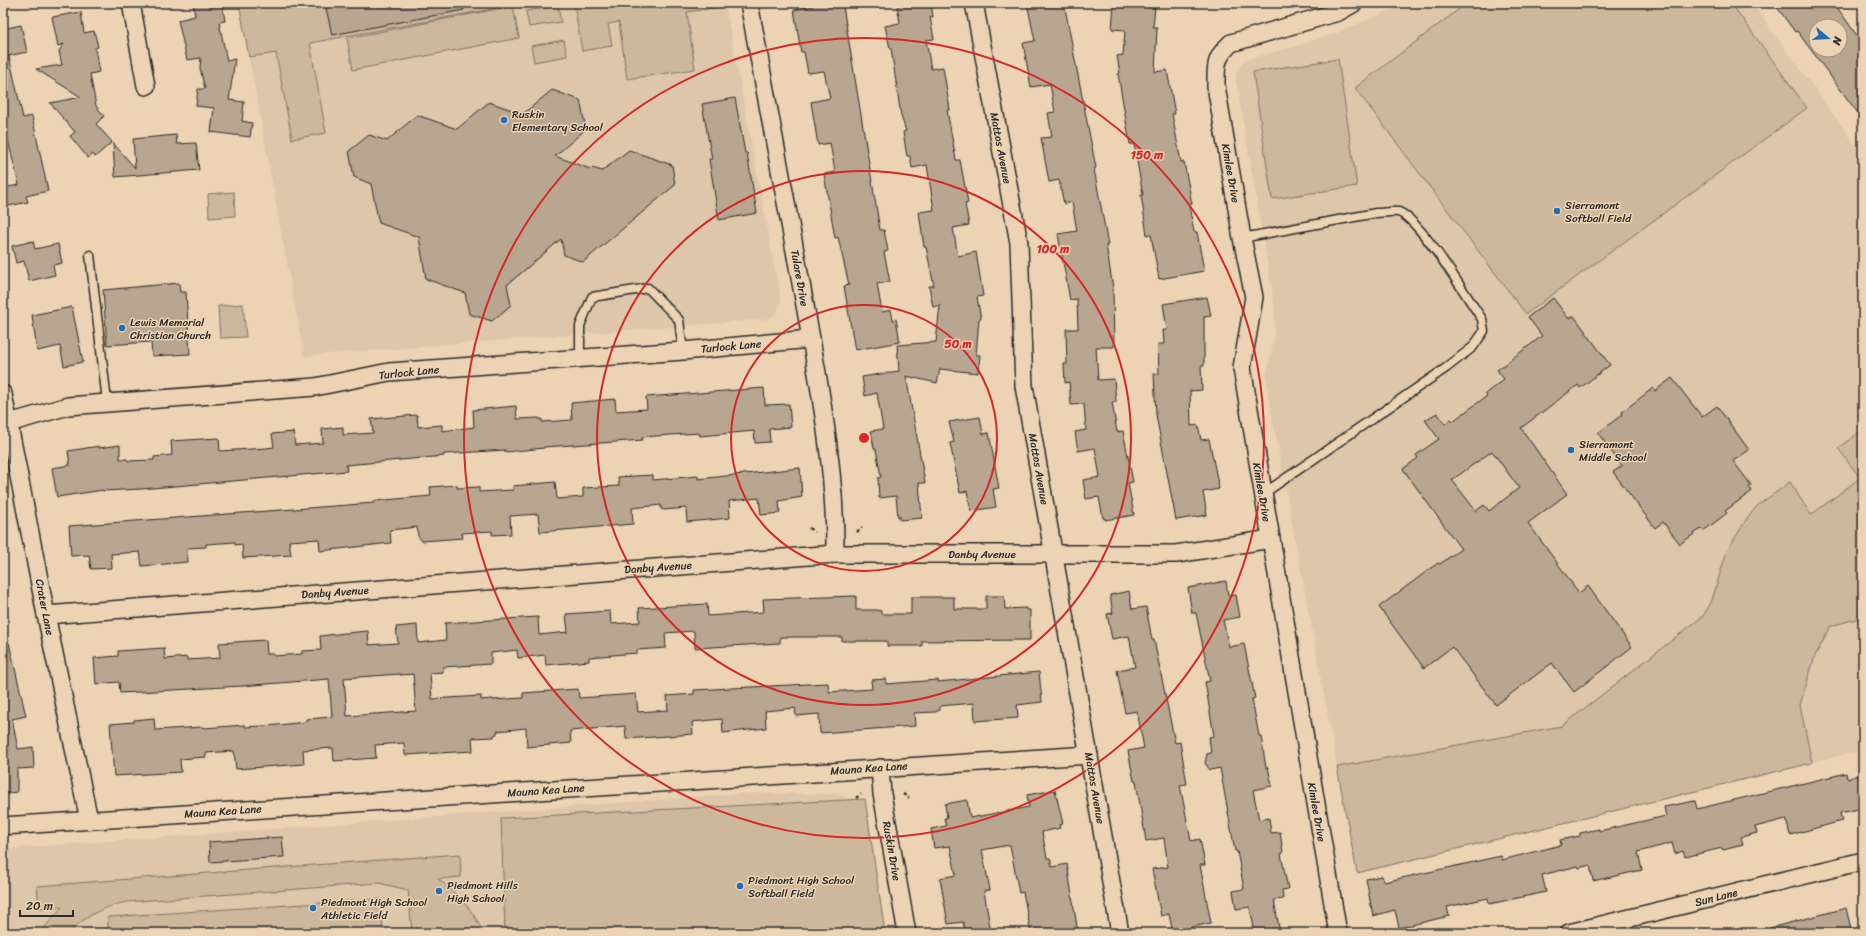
<svg xmlns="http://www.w3.org/2000/svg" width="1866" height="936" font-family="Sriracha,sans-serif">
<style>
.built{fill:#ddc6aa}
.green{fill:#cdb89e;stroke:#7c7264}
.building{fill:#b9a691;stroke:#2b2b2b;fill-rule:evenodd}
.lines{fill:none;stroke-linecap:round;stroke-linejoin:round}
.lane-casing{stroke:#2b2b2b;stroke-width:11}
.street-casing{stroke:#2b2b2b;stroke-width:20}
.path{stroke:#2b2b2b;stroke-width:2.5;stroke-dasharray:3 3;stroke-linecap:butt}
.lane{stroke:#ecd3b4;stroke-width:8}
.street{stroke:#ecd3b4;stroke-width:17}
.ring{fill:none;stroke:#d62828;stroke-width:2}
.poi-dot{fill:#1f6fb2;stroke:#ecd3b4;stroke-width:1.5}
.labels{text-anchor:middle;stroke-width:3;stroke-linejoin:round;paint-order:stroke}
.poi-label{font-size:11px;fill:#2b2b2b;stroke:#ecd3b4;text-anchor:start}
.street-label{font-size:11px;fill:#2b2b2b;stroke:#ecd3b4}
.centre{fill:#d62828;stroke:#ecd3b4;stroke-width:2}
.ring-label{font-size:12px;text-anchor:middle;font-weight:bold;fill:#d62828;stroke:#ecd3b4;stroke-width:3;stroke-linejoin:round;paint-order:stroke}
</style>
<rect width="100%" height="100%" fill="#ecd3b4"/>
<filter id="ink" filterUnits="userSpaceOnUse"><feTurbulence type="fractalNoise" baseFrequency=".025" numOctaves="2"/><feDisplacementMap in="SourceGraphic" scale="8" xChannelSelector="R" yChannelSelector="G"/><feConvolveMatrix kernelMatrix="1 2 1 2 8 2 1 2 1" color-interpolation-filters="sRGB"/></filter>
<g filter="url(#ink)">
<g class="built">
<path d="M239 3H725L781 301 777 313 768 319 304 356Z"/>
<path d="M1407 3H1752L1863 155V750L1357 873 1268 394 1267 375 1274 336 1275 309 1236 80V72L1244 60 1290 48 1337 33Z"/>
<path d="M751 793 838 794 856 802 883 933H3V849Z"/>
</g>
<g class="green">
<path d="M239 3H524L310 43 326 133 292 139 276 53 249 57Z"/>
<path d="M574 3H725L726 6 687 12 695 69 627 79 619 22 608 24 612 46 582 51Z"/>
<path d="M1467 3H1731L1807 108 1526 314 1355 88Z"/>
<path d="M513 6 519 38 353 70 347 38Z"/>
<path d="M558 6 561 22 529 27 526 11Z"/>
<path d="M564 40 567 56 534 62 531 46Z"/>
<path d="M1338 59 1357 186 1272 199 1253 72Z"/>
<path d="M234 192 235 216 209 218 208 194Z"/>
<path d="M243 304 246 337 220 338 218 306Z"/>
<path d="M1863 430V617L1831 626 1815 656 1800 705 1812 763 1357 873 1337 767 1562 726 1703 616 1711 603 1727 551 1746 520 1757 506 1790 482 1811 515 1860 478 1838 448Z"/>
<path d="M865 799 885 933H505L501 818Z"/>
<path d="M460 854 461 877 438 879C457 894 474 910 483 933H412L408 890 379 883 126 902C103 907 85 916 69 933H40L62 907 39 908 37 886Z"/>
<path d="M381 899 383 933H108V917Z"/>
</g>
<g class="building">
<path d="M193 3H222L225 21 219 22 227 61 235 59 229 100 244 102 242 121 252 123 250 137 211 132 214 108 196 106 198 89H205L200 68 201 58 187 60 178 20 195 16Z"/>
<path d="M325 3H463L464 10 332 35Z"/>
<path d="M812 3H841L843 6 880 230H884L888 251 884 252 890 282 877 284 882 312 891 310 893 320 896 319 900 342 855 350 844 286 849 285 838 237 835 238 824 174 835 172 830 143 818 145 811 102 830 98 824 71 808 73 804 52H801L794 10 813 6Z"/>
<path d="M905 3H931L933 17H930L934 39 926 40 931 69 943 67 950 110H947L956 160H960L968 203 965 204 969 225 953 228 958 256 976 252 983 296 977 297 981 319H979L976 355H980L978 373 940 369 937 383 906 376 925 483H919L922 518 900 520V516L898 517 896 496 879 498 878 478 881 477 876 449H874L871 431 883 429 877 393 865 396 862 377 899 371 897 345 936 342 940 305 933 307 929 286H934L926 247H924L919 212 934 210 927 165 912 168 910 156H907L903 132 906 131 901 116 891 48H890L885 26 900 23 897 5Z"/>
<path d="M1027 3H1064L1096 168 1094 169 1108 245H1106L1113 288 1114 347H1096L1098 380 1114 379 1116 402H1112L1117 432 1123 431 1133 482 1128 483 1134 515 1105 520V518H1103L1099 497 1086 499 1083 480 1100 477 1095 448 1078 451 1075 432 1086 430 1084 404 1071 405 1069 382 1065 383 1064 364H1067L1066 329H1078L1077 299 1070 300 1058 234 1077 231 1072 202 1064 204 1059 180 1049 182 1041 138 1052 137 1048 113 1055 112 1050 84 1031 87 1023 43 1035 41Z"/>
<path d="M1774 3H1834L1863 44V120L1797 31 1795 32ZM1816 26H1840V50H1816Z"/>
<path d="M1114 4 1155 7 1153 27H1157L1155 72 1167 70 1175 114H1172L1181 162H1184L1192 204 1189 205 1194 232H1197L1204 271 1159 279 1151 235H1147L1141 195H1143L1134 144H1130L1118 74 1120 73 1117 56 1123 55 1125 30 1112 29Z"/>
<path d="M81 12 84 33 94 31 98 47 95 48 99 72 90 74 96 106 104 116 96 124 112 142 95 157 93 154 88 158 70 136 75 132 50 103 81 97 36 69 62 65 59 51 64 44 58 46 52 17Z"/>
<path d="M21 25 27 52 8 56H9L23 118 32 116 48 191 26 196 28 202 3 207V188L19 185 6 132H3V29Z"/>
<path d="M552 90 580 100 586 129 555 156 590 169 592 168 602 171 629 150 672 165 675 185 583 262 564 255 561 239 507 285 511 305 492 321 469 314 465 293 426 279 419 237 379 223 371 184 354 177 349 151 369 135 387 141 417 115 457 129 489 102 523 114Z"/>
<path d="M735 98 745 153H747L757 213 719 220 709 159H712L702 104Z"/>
<path d="M176 135 177 144 196 143 199 170 115 177 113 143 135 168 133 139Z"/>
<path d="M33 241 35 249 58 244 62 263 53 265 55 275 29 281 24 261 16 263 12 246Z"/>
<path d="M179 283 180 292H186L190 354 152 356 151 342 107 345 103 290Z"/>
<path d="M1207 297 1211 316 1204 317V366H1201L1202 390 1190 391 1191 426 1198 425 1201 440 1209 439 1219 489 1203 492 1207 515 1176 520 1156 415 1154 374H1159L1158 344H1164L1163 330H1167L1163 304Z"/>
<path d="M1553 298 1569 319 1574 316 1610 365 1580 388 1578 385 1521 428 1567 494 1528 523 1579 593 1588 586 1632 647 1574 692 1552 663 1496 705 1452 647 1424 668 1379 607 1438 563 1440 564 1461 549 1403 469 1418 458 1416 455 1439 439 1425 420 1437 413 1445 424 1451 419 1453 421 1487 396 1485 394 1504 379 1497 370 1542 336 1528 317ZM1492 451 1519 488 1489 511 1484 505 1476 511 1452 480Z"/>
<path d="M72 307 83 362 64 366 60 346 37 351 32 315Z"/>
<path d="M1672 378 1702 417 1717 406 1749 450 1733 461 1751 485 1749 487 1752 491 1725 511 1727 513 1714 523 1703 531 1701 529 1680 544 1663 522 1655 528 1613 472 1622 466 1598 433 1623 414 1622 412 1639 399 1653 388 1655 391Z"/>
<path d="M764 388 765 405 789 404 791 427 769 429 770 442 755 443 754 431 700 436 699 433 642 437 643 440 544 447V448L505 452V450L444 454V456L346 465 347 471 141 489 103 491V490L57 497 52 468 70 465 68 451 99 446V448L120 445V459H127L128 461 154 460V457L172 455 171 441 219 438 220 451 266 448 274 447 272 434 293 432 295 445 323 443 322 429 343 427V435L373 433 371 419 417 415 418 427 442 425V431L474 427 473 410 516 406 517 419 539 418V419H542V422L572 420 571 403 615 399 616 411 647 409 646 397Z"/>
<path d="M980 417 983 434 989 433 999 488 993 489 996 507 971 511 967 491 960 493 950 443 954 442 949 422Z"/>
<path d="M800 468 802 497 779 501 780 513 761 515 759 498 729 501 730 518 687 522 686 508 664 510 661 509V505L632 508 633 524 540 532 538 514 510 516 511 534 492 535V531L462 533 463 538 422 541 418 536 417 527 390 530 391 543 320 551 319 539 289 541 291 555 243 558 242 544 235 545V542L206 544V547L187 548 188 562 142 566 140 552 111 554 112 568 91 569 89 555 71 556 69 526 374 503V501L431 496 430 487 457 485V488L479 487V492L513 490V486L555 482 557 499 583 497V488L619 486 618 477 653 475V480L698 476V479Z"/>
<path d="M1226 581 1228 596 1236 595 1240 617 1223 620 1229 647 1244 644 1255 698 1252 699 1259 736H1261L1266 768 1268 767 1272 786 1253 790 1259 820 1269 818 1271 833 1280 832 1283 853 1281 854 1288 889 1282 890 1283 899 1274 900 1280 933H1255L1250 907 1236 909 1233 891 1244 889 1237 851H1235L1220 768 1210 770 1205 763 1207 754 1211 753 1209 737 1214 736 1205 682 1210 681 1196 613H1192L1188 588Z"/>
<path d="M1129 591 1132 609 1146 607 1152 640H1154L1175 743 1180 742 1187 784 1180 785 1191 841 1200 839 1205 865H1200L1211 923 1191 927 1192 930 1176 933H1173L1169 914 1161 916 1152 869 1168 867 1164 838 1146 841 1136 781H1134L1128 751 1144 748 1137 711 1125 713 1117 670 1135 667 1129 636 1112 639 1107 614 1113 613 1110 595Z"/>
<path d="M856 596V610H876L881 611V614H911V597H954V609H986V596H1004L1005 609 1026 608V610H1030V640L922 641V646H887V641H842V637H780V643L695 648 694 631 665 633 666 648 637 650V653L589 657V661L546 665 545 655 518 658 517 650 491 653V664L443 667V672L430 673 432 699 481 696V700L493 699V700L523 698V693L578 689 579 698 636 694 638 712 668 710 667 696 694 694V690L828 683 829 692 872 689 871 680 886 679V684L938 680V682L1039 672 1042 702 1017 705 1018 718 975 721 974 703 940 706V710L935 712 914 713 915 726 820 733 819 714 796 716 795 708 765 711 766 728 723 733 722 719 692 722 693 734 668 736 626 739 625 726 570 731 571 743 527 747 526 728 497 731V734L494 735V737L472 738 473 751 405 755 404 743 375 745 376 758 334 761 333 748 303 750 304 764 236 769 234 751 206 753V757L180 759 181 772 114 776 110 724 134 722V720L154 718 155 730 203 727 204 728 245 725V727L278 725 306 722V719L332 717 329 679 242 686 120 693 119 682 96 684 94 658 118 656V651L164 648 165 659 187 657V660L220 658 219 643 266 640 267 654H274V656L302 654V651L321 650 320 636 346 633 368 631 369 645 398 643 396 627 417 625 418 643 446 640 445 623 538 617 539 635 568 632 566 614 610 611 611 624 640 622 639 608 707 604 708 616 764 612 763 599ZM400 674V675L413 674 416 711 347 716 344 678Z"/>
<path d="M3 643H9L26 716 12 719 18 749 33 747 34 768 17 769V792L3 794Z"/>
<path d="M1846 773 1847 778 1863 774V808L1840 813 1842 821 1790 835 1786 819 1755 827 1757 833 1741 837 1743 845 1723 850 1722 848 1685 857 1683 851 1675 854 1672 843 1638 852 1642 870 1593 881 1590 865 1579 868 1578 866 1542 875 1546 892 1489 904 1488 898 1447 907 1449 916 1399 928 1395 910 1373 916 1366 879 1382 876 1384 882 1501 856 1502 860 1561 845 1560 840 1580 836V833L1599 829V831L1666 816 1664 807 1695 801 1697 809Z"/>
<path d="M1055 790 1063 824 1059 825 1060 828 1042 832 1047 858H1050L1052 867 1067 864 1078 933H1031L1023 892 1019 893 1010 845 982 850 990 890 984 891 991 933H969L968 930 965 931 963 922 948 924 940 878 956 875 950 846 934 848 931 829 946 826 944 818H947L945 804 967 800 970 818 1029 807 1027 795Z"/>
<path d="M282 837 284 857 210 862 209 842Z"/>
<path d="M1846 908 1852 933H1770V928Z"/>
</g>
<g class="lines">
<defs>
<g id="lane">
<path d="M1242 238 1376 213C1383 213 1391 211 1398 212 1418 216 1468 299 1482 319L1484 331 1473 347 1446 368 1263 494"/>
<path d="M90 255 107 402"/>
<path d="M580 359V326L592 297 648 288 679 320 683 351"/>
</g>
<g id="street">
<path d="M131 3 146 86"/>
<path d="M749 3C767 100 785 197 803 294 818 379 836 467 835 554"/>
<path d="M974 3 1019 243 1024 386 1120 933"/>
<path d="M3 394 46 615 89 820"/>
<path d="M9 423 68 406 315 387 389 372 683 351 811 339"/>
<path d="M46 615 835 554H1176L1271 539"/>
<path d="M880 768 882 794 907 933"/>
<path d="M3 826 1089 755"/>
<path d="M1338 933 1242 368 1254 297 1242 238 1216 86C1216 65 1215 58 1231 43L1338 12 1354 3"/>
<path d="M1569 933 1863 861"/>
</g>
</defs>
<use href="#lane" class="lane-casing"/>
<use href="#street" class="street-casing"/>
<g class="path">
<path d="M809 528 814 532"/>
<path d="M857 532 862 527"/>
<path d="M903 794 909 798"/>
<path d="M856 798 861 794"/>
</g>
<use href="#lane" class="lane"/>
<use href="#street" class="street"/>
</g>
</g>
<g class="ring">
<circle cx="864" cy="438" r="133"/>
<circle cx="864" cy="438" r="267"/>
<circle cx="864" cy="438" r="400"/>
</g>
<g class="poi-dot">
<circle cx="504" cy="120" r="4"/>
<circle cx="1557" cy="211" r="4"/>
<circle cx="122" cy="328" r="4"/>
<circle cx="1571" cy="450" r="4"/>
<circle cx="740" cy="886" r="4"/>
<circle cx="439" cy="891" r="4"/>
<circle cx="313" cy="908" r="4"/>
</g>
<g class="labels">
<g class="poi-label">
<text x="512" y="118">Ruskin<tspan x="512" dy="13">Elementary School</tspan></text>
<text x="1565" y="209">Sierramont<tspan x="1565" dy="13">Softball Field</tspan></text>
<text x="130" y="326">Lewis Memorial<tspan x="130" dy="13">Christian Church</tspan></text>
<text x="1579" y="448">Sierramont<tspan x="1579" dy="13">Middle School</tspan></text>
<text x="748" y="884">Piedmont High School<tspan x="748" dy="13">Softball Field</tspan></text>
<text x="447" y="889">Piedmont Hills<tspan x="447" dy="13">High School</tspan></text>
<text x="321" y="906">Piedmont High School<tspan x="321" dy="13">Athletic Field</tspan></text>
</g>
<g class="street-label">
<text transform="translate(1001 148) rotate(79)" y="4">Mattos Avenue</text>
<text transform="translate(1231 173) rotate(80)" y="4">Kimlee Drive</text>
<text transform="translate(800 278) rotate(80)" y="4">Tulare Drive</text>
<text transform="translate(731 346) rotate(-5)" y="4">Turlock Lane</text>
<text transform="translate(409 372) rotate(-6)" y="4">Turlock Lane</text>
<text transform="translate(1039 469) rotate(80)" y="4">Mattos Avenue</text>
<text transform="translate(1262 492) rotate(80)" y="4">Kimlee Drive</text>
<text x="982" y="558">Danby Avenue</text>
<text transform="translate(658 567) rotate(-4)" y="4">Danby Avenue</text>
<text transform="translate(335 592) rotate(-4)" y="4">Danby Avenue</text>
<text transform="translate(45 607) rotate(79)" y="4">Crater Lane</text>
<text transform="translate(869 768) rotate(-4)" y="4">Mauna Kea Lane</text>
<text transform="translate(1095 788) rotate(80)" y="4">Mattos Avenue</text>
<text transform="translate(546 790) rotate(-4)" y="4">Mauna Kea Lane</text>
<text transform="translate(223 811) rotate(-4)" y="4">Mauna Kea Lane</text>
<text transform="translate(1317 812) rotate(80)" y="4">Kimlee Drive</text>
<text transform="translate(892 851) rotate(80)" y="4">Ruskin Drive</text>
<text transform="translate(1716 897) rotate(-14)" y="4">Sun Lane</text>
</g>
</g>
<circle cx="864" cy="438" r="6" class="centre"/>
<g class="ring-label">
<text x="1147" y="159">150 m</text>
<text x="1053" y="253">100 m</text>
<text x="958" y="348">50 m</text>
</g>
<rect width="1866" height="936" fill="none" stroke="#ecd3b4" stroke-width="16"/>
<rect x="8" y="8" width="1850" height="920" fill="none" stroke="#2b2b2b" stroke-width="1.5" filter="url(#ink)"/>
<g transform="translate(1828 38) rotate(108)"><circle r="19" fill="#ecd3b4" stroke="#9f907d"/>
<path d="M0-3L7 15L0 10L-7 15Z" fill="#1f6fb2"/>
<text y="-6" font-size="11" font-weight="bold" text-anchor="middle" fill="#2b2b2b">N</text>
</g>
<path d="M20 910v6h53v-6" fill="none" stroke="#2b2b2b" stroke-width="2"/>
<text x="26" y="910" font-size="12" fill="#2b2b2b" stroke="#ecd3b4" stroke-width="3" paint-order="stroke">20 m</text>
</svg>
